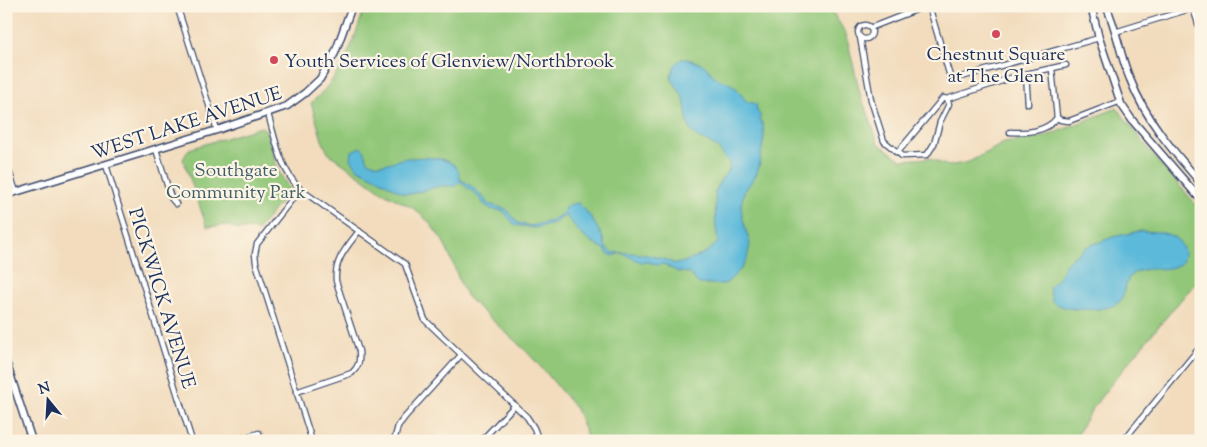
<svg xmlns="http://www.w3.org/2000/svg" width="1207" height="447" font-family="'Sorts Mill Goudy',serif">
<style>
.green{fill:#92c779;stroke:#567b6c}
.water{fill:#5cb9da;stroke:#3c749c}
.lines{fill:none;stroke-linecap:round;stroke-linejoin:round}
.street-casing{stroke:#3b496c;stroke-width:7}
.secondary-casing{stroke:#3b496c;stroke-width:9}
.street{stroke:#fff;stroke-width:4.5}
.secondary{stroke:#fff;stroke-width:6}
.poi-dot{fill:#d1495b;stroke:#fcf5e5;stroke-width:2}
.labels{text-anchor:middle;stroke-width:4.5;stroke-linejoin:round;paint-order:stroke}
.poi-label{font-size:19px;fill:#1b2f5e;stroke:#fcf5e5}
.street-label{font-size:19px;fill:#1b2f5e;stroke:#fcf5e5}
.park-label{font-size:19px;fill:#3f5d66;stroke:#fcf5e5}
</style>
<rect width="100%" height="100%" fill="#fcf5e5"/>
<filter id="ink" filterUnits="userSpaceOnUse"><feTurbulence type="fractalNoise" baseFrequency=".02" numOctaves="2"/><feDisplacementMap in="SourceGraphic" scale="10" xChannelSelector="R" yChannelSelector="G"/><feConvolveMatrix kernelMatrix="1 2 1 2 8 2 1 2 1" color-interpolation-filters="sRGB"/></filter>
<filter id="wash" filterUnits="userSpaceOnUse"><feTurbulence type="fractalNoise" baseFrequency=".0096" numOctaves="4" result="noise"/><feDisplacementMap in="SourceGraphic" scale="20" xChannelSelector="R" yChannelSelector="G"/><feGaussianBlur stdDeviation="1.12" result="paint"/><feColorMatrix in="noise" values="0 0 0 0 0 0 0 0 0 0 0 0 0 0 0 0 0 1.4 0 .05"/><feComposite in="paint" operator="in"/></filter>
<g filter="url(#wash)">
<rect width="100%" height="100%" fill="#f2dcbd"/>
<g class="green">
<path d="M365 6H829L846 34 861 98 868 113 878 143 901 160 929 158 948 166 969 162 1004 143 1044 137 1117 108 1157 160 1201 210V277C1174 307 1149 338 1124 368 1106 391 1086 413 1075 441H589L576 409 548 375 527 352 467 297 460 283 454 266 443 241 428 221 413 208 382 192 328 153 322 140 311 103C342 76 353 44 365 6Z"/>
<path d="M261 127 266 130 278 170 290 190 257 231 249 228 239 230 226 225 207 227 183 159 189 149Z"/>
</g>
<g class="water">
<path d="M681 59H688L704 65 716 78 731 84 736 88 746 101 756 104 757 111 760 115V120L763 125 764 136 759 167 756 175 744 192 741 205 742 216 750 244 747 259 741 269 729 281 724 284H699L689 273 678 272 663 264 657 265 649 262H641L621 253 613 256 607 253 605 249C594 245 586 239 578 231 574 227 573 222 568 219L566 215 554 223 535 228 515 225 503 211 491 209 485 205 474 192 470 190 460 181 455 186H440L410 194 402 193 375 177 358 169 351 159 352 151 360 147 364 150 368 161C383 170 395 158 410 158 426 157 460 155 460 179 471 185 482 194 488 204L506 209 518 223 531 226 551 221 563 213 565 208 572 204 578 203 591 217 603 238 605 246 612 253C631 251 659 256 676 264 690 261 709 253 718 242L716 227 715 192 720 181 730 168 729 163 718 148 712 144 698 138 691 131 688 124 684 99 671 77 675 65Z"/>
<path d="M1140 231C1158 232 1179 231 1184 252 1185 256 1182 259 1182 263 1164 274 1152 264 1134 273 1124 278 1127 295 1118 303 1107 312 1062 312 1052 301L1049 287 1059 277 1065 265 1072 258 1086 247 1113 237Z"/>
</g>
</g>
<g filter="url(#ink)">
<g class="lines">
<defs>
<g id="street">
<path d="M177 6 217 130"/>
<path d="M929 6 951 80 1099 38"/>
<path d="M1193 8 1201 33"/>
<circle cx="865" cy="32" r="7"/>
<path d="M870 28 926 6"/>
<path d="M1115 32 1193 8"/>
<path d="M860 37 871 100 884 141 902 156 927 155 934 144 940 122 949 104 947 99 943 98 898 152H896"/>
<path d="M1026 74 1028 104"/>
<path d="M947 99 1017 76 1066 65"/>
<path d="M268 114C276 141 280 169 300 189L405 264 425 320 527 417 534 428 539 441"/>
<path d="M1057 118 1061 120 1069 121 1121 101"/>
<path d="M1010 132C1027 133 1046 132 1057 118L1052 69"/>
<path d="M156 149 171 198 176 204"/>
<path d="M6 162 16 192"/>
<path d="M106 165 192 441"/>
<path d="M300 189 257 244 255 254 256 263 312 441"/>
<path d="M296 392 352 373C359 366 360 361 359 351L336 281C334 260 347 247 359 231"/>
<path d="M232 441 259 433"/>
<path d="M394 441 398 426 405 417 461 355"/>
<path d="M481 441 515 405"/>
<path d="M1123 441 1201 346"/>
</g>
<g id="secondary">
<path d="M1091 6 1099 38 1121 104 1132 120 1201 200"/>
<path d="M1106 6C1117 29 1120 56 1130 79 1146 120 1173 151 1201 183"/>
<path d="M6 195 217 130 287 106 305 93 320 79 335 53 352 6"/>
<path d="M6 362 32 441"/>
</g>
</defs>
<use href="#street" class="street-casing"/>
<use href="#secondary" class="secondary-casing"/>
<use href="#street" class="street"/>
<use href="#secondary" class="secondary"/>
</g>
</g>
<g class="poi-dot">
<circle cx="996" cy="34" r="5"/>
<circle cx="274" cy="60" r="5"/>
</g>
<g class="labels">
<g class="poi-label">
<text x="996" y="60">Chestnut Square<tspan x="996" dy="22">at The Glen</tspan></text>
<text x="284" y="67" text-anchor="start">Youth Services of Glenview/Northbrook</text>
</g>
<g class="street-label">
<text transform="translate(186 122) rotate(-18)" y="7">WEST LAKE AVENUE</text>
<text transform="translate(163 298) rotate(73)" y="7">PICKWICK AVENUE</text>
</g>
<g class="park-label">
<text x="236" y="176">Southgate<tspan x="236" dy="22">Community Park</tspan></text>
</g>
</g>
<rect width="1207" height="447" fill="none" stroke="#fcf5e5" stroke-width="25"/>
<g transform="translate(48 400) rotate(342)" stroke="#fcf5e5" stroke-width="4" paint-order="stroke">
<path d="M0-4L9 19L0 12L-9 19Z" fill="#1b2f5e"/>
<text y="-8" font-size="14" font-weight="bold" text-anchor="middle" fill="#1b2f5e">N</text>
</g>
</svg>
